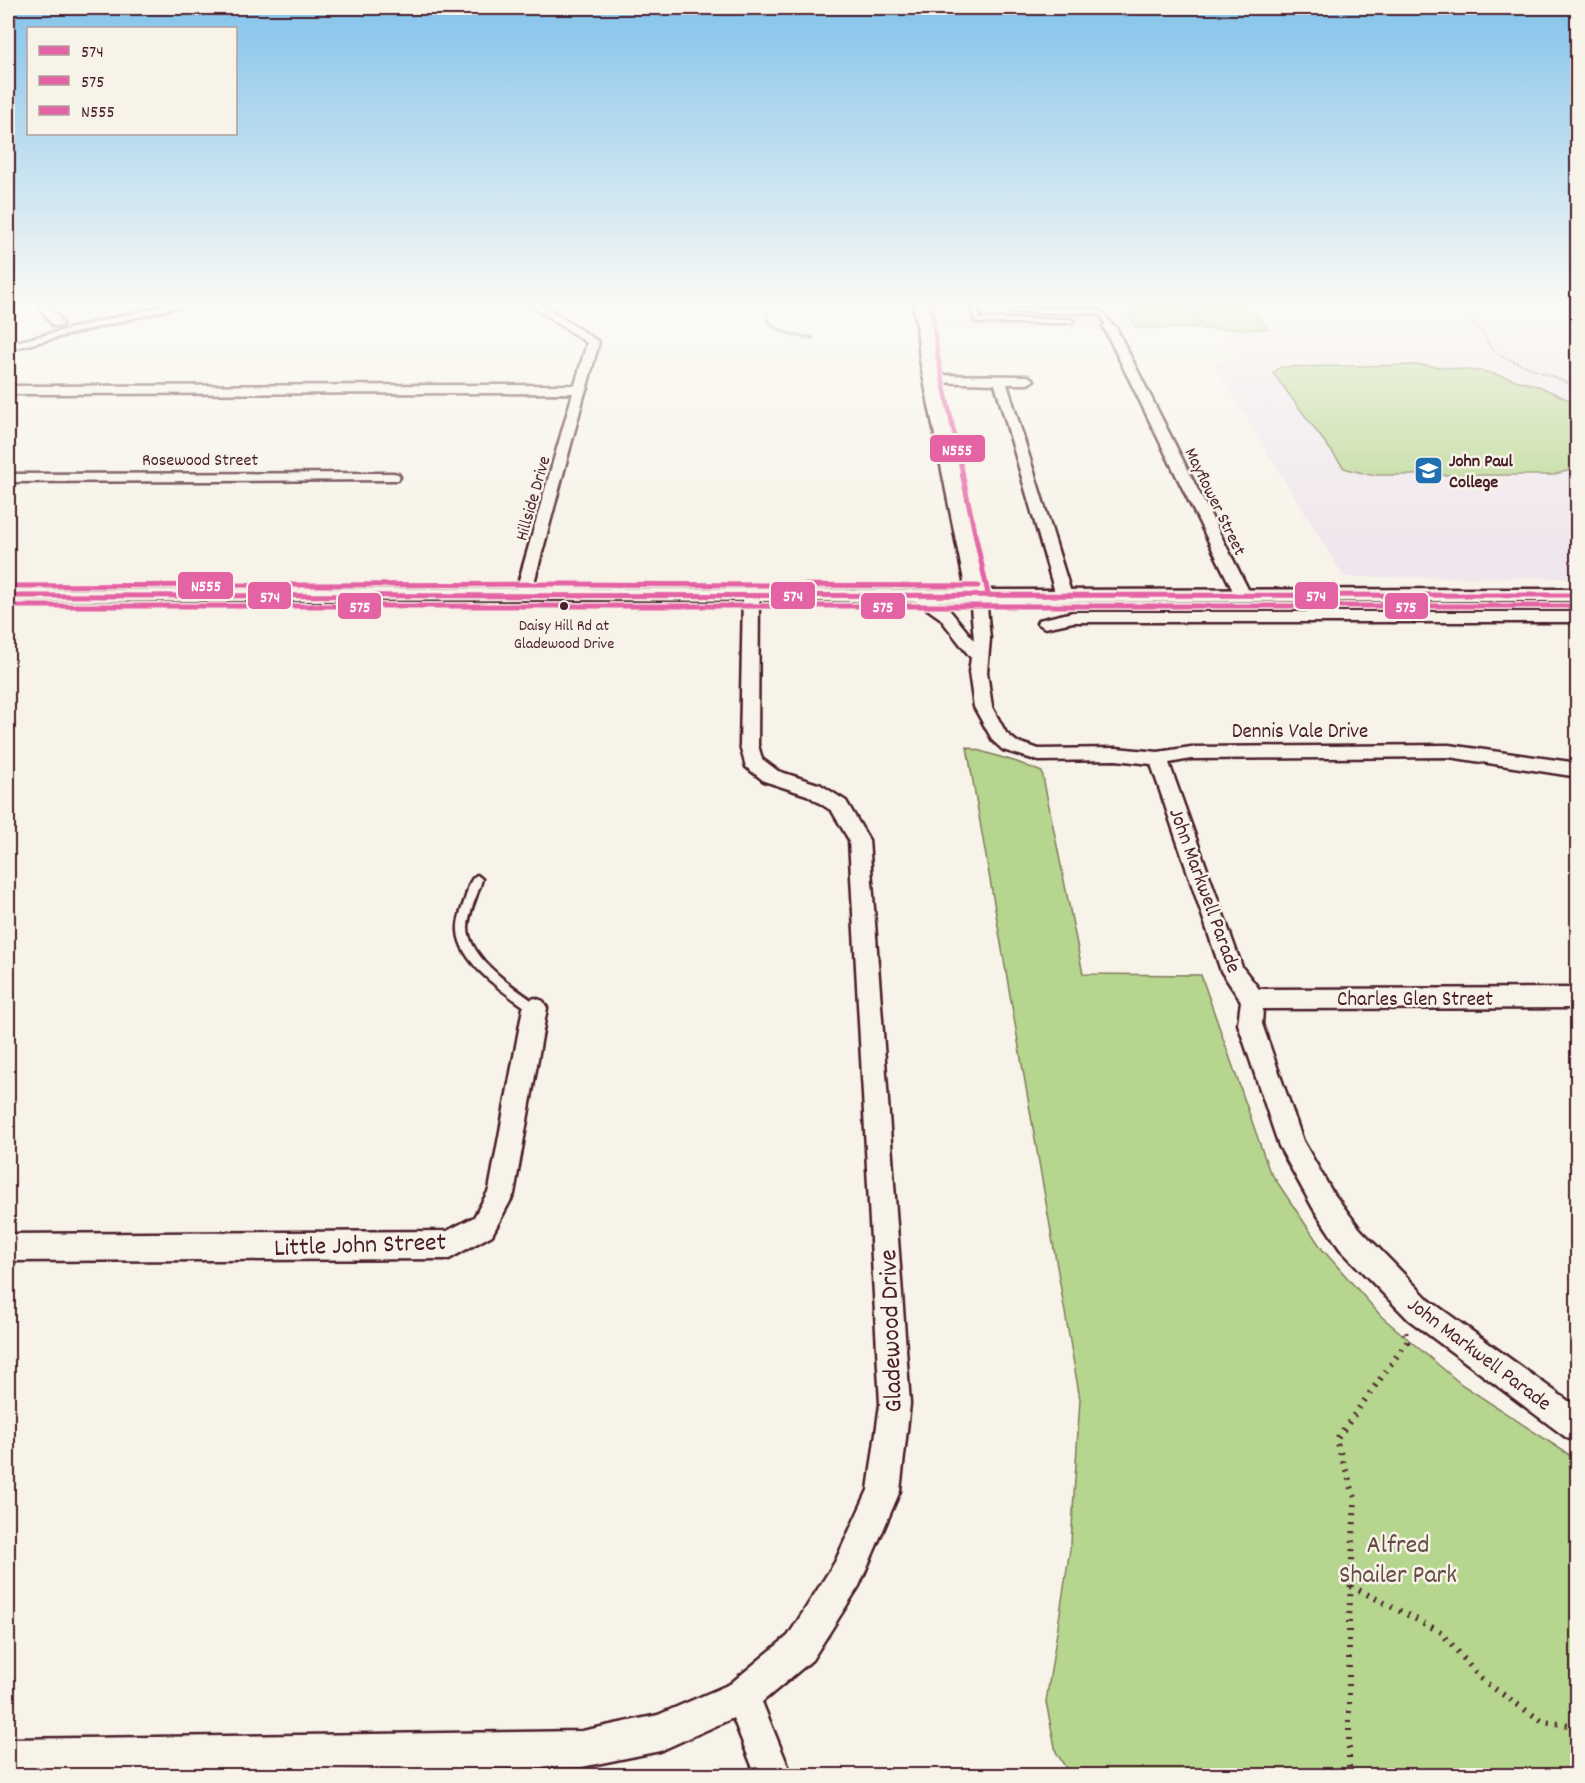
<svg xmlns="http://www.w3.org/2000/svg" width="1585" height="1783" font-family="Dekko,sans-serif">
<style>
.built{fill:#f0e6ed}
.green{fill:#b6d58e;stroke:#807a5c;stroke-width:1.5}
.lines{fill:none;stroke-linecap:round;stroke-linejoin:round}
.stream{stroke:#738fa1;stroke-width:4}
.service-casing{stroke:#4a1f2b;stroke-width:5}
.minor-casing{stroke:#4a1f2b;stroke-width:5}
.tertiary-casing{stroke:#4a1f2b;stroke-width:4}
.secondary-casing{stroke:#4a1f2b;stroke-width:5}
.path-far1{stroke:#4a1f2b;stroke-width:2;stroke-dasharray:1 2;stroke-linecap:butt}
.path{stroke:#4a1f2b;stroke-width:6;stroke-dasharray:2 7;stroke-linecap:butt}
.service{fill:#f7f3e8;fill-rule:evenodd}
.minor{fill:#f7f3e8;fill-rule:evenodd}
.tertiary{fill:#f7f3e8;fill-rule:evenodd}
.secondary{fill:#f7f3e8;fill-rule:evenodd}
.bus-1-casing{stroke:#f7f3e8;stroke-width:8}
.bus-2-casing{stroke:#f7f3e8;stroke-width:8}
.bus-3-far1-casing{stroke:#f7f3e8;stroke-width:7}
.bus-3-casing{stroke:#f7f3e8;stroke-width:8}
.bus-1{stroke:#e463a4;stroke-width:5}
.bus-2{stroke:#e463a4;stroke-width:5}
.bus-3-far1{stroke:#e463a4;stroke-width:4.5}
.bus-3{stroke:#e463a4;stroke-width:5}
.bus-dot{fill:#4a1f2b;stroke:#f7f3e8;stroke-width:2}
.labels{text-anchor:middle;stroke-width:5;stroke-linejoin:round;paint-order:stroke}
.far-bus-label{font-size:16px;fill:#4a1f2b;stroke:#f7f3e8}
.far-street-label{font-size:18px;fill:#4a1f2b;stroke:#f7f3e8}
.far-poi-label{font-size:18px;font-weight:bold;fill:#4a1f2b;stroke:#f7f3e8;text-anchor:start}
.street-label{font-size:21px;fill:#4a1f2b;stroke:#f7f3e8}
.near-street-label{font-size:26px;fill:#4a1f2b;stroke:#f7f3e8}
.near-park-label{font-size:26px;fill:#654c44;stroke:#f7f3e8}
.line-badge{stroke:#f7f3e8;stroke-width:2}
.badge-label{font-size:16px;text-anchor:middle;font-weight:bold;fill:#fff}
</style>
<rect width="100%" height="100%" fill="#f7f3e8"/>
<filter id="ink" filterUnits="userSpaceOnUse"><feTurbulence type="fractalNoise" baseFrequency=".0167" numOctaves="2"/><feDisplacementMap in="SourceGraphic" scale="12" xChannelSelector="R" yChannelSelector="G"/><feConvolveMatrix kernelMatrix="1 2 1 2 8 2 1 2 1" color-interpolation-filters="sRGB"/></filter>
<g filter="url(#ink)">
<g class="built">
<path d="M779 303H898L900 315H779Z"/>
<path d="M940 303H1577V578L1344 577 1212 362 1235 361 1226 329 947 330Z"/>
</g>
<g class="green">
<path d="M1123 304H1181L1198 328H1137Z"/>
<path d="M1187 305H1249L1267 329H1203Z"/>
<path d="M1422 365 1487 372 1541 387 1577 404V468L1553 475H1370L1344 468 1273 373 1281 367Z"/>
<path d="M967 747 1017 762 1042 772 1083 974 1201 975 1269 1170 1322 1249 1382 1317 1461 1384 1577 1460V1775H1070L1056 1752 1046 1702 1071 1543 1080 1399Z"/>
</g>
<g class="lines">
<path class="stream" d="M769 303 767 320C779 333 795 336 812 338"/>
<defs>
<g id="service">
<path d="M970 303H976L980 319H1071L1074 321 1071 323H978L975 321Z"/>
<path d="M1007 309H1097L1105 314 1112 326 1107 327 1101 316 1096 313 1009 312Z"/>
<path d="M477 875 482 879C478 895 468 912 468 928 469 959 516 989 539 1005L541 1008 539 1011 535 1013 531 1011C506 994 460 964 458 931 457 920 462 909 465 899 468 891 469 879 477 875Z"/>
</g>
<g id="minor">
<path d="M37 303H48L63 324 61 326H53Z"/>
<path d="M174 303H193L8 350V344Z"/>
<path d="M528 303H540L599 342 587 387 588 389 585 392 531 594 523 599 515 594 573 393 8 394V386L575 385 587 343Z"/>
<path d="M1109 323 1115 326 1251 595 1249 598 1243 600 1235 595 1103 326Z"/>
<path d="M932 375 1028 376 1034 380 1028 384H1007L1072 596 1070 599H1058L1056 596 995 384 928 382 926 379Z"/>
<path d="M393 473 398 474 400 477 398 480 8 482V474Z"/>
<path d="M751 589 759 594 758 745 762 759 778 771 821 785 846 801 869 840 910 1404 900 1491 859 1586 812 1660 762 1702 792 1776H756L733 1718 660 1751 582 1767 451 1769 450 1776H414L415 1769 8 1775V1739L582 1731 658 1715 730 1684 788 1636 835 1562 868 1490 880 1404 849 840 832 811 807 795 764 781 746 767 740 745 743 594Z"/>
<path d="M919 591 947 607 974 640 970 596 972 593H984L986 596 990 639 987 672 992 707 1006 733 1017 742 1039 749 1116 748 1158 752 1191 747 1449 745 1578 763V777L1449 757 1191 759 1169 763 1242 967 1259 989 1578 988V1008L1263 1009 1262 1024 1303 1141 1331 1190 1360 1229 1429 1300 1578 1408V1442L1567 1438 1409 1320 1340 1249 1313 1208 1279 1146 1238 1024 1241 1001 1221 971 1151 764 1116 760 1039 761 1003 750 993 741 974 707 969 672 971 658 940 618 913 599 911 596Z"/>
<path d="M1073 612H1578V622H1073L1045 628 1037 623 1039 620Z"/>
<path d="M535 998 543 1001 547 1008 514 1194 492 1235 449 1259 8 1261V1234L447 1231 474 1217 489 1190 523 1008 527 1001Z"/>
</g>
<path id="tertiary" d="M563 588 978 590 985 592 988 596 985 600 978 602 563 600 8 602V590Z"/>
<path id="secondary" d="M913 303H927L933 325 936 360 987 590 1578 589V601L978 602 970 601 967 596 920 360 917 325Z"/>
</defs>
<use href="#service" class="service-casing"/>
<use href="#minor" class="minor-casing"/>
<use href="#tertiary" class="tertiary-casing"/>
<use href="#secondary" class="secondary-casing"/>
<path class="path-far1" d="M1452 303 1481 330 1490 347 1501 356 1578 387"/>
<g class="path">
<path d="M1351 1586 1441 1632 1482 1680 1543 1722 1578 1726"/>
<path d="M1349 1776V1621L1355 1498 1336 1440 1407 1342 1405 1331"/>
</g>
<use href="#service" class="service"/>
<use href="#minor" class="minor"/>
<use href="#tertiary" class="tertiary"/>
<use href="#secondary" class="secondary"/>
<defs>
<path id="bus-1" d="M8 596 1578 595"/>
<path id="bus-2" d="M8 606H1578"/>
<path id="bus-3-far1" d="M931 303 938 358 963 475"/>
<g id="bus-3">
<path d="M962 473 988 594"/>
<path d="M8 586 563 584 978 586"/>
</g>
</defs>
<use href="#bus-1" class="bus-1-casing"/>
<use href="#bus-2" class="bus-2-casing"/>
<use href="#bus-3-far1" class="bus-3-far1-casing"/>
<use href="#bus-3" class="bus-3-casing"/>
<use href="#bus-1" class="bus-1"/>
<use href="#bus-2" class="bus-2"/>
<use href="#bus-3-far1" class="bus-3-far1"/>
<use href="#bus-3" class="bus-3"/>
</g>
</g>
<linearGradient id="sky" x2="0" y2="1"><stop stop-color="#84c3eb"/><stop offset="0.55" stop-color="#fbfaf5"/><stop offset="1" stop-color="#fbfaf5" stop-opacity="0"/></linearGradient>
<rect width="1585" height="553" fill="url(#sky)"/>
<defs>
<symbol id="school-square" viewBox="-11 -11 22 22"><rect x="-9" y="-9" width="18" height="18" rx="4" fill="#1f6fb2" stroke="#f7f3e8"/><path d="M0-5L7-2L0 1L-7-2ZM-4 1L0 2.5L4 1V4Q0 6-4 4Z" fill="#fff"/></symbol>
</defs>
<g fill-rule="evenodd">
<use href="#school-square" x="1412" y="454" width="33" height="33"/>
</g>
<circle class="bus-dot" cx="564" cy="606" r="5"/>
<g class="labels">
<g class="far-bus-label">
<text x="564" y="630">Daisy Hill Rd at<tspan x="564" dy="18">Gladewood Drive</tspan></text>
</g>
<g class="far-street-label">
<text x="200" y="465">Rosewood Street</text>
<text transform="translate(532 498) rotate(-74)" y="6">Hillside Drive</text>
<text transform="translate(1216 501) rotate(64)" y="6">Mayflower Street</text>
</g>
<g class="far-poi-label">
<text x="1449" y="466">John Paul<tspan x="1449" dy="21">College</tspan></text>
</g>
<g class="street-label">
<text x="1300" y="737">Dennis Vale Drive</text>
<text transform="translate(1206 890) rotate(70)" y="7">John Markwell Parade</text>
<text x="1415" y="1005">Charles Glen Street</text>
<text transform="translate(1480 1353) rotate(37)" y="7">John Markwell Parade</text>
</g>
<g class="near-street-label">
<text transform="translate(360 1243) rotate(-2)" y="9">Little John Street</text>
<text transform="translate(889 1331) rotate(-92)" y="9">Gladewood Drive</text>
</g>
<g class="near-park-label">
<text x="1398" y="1552">Alfred<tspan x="1398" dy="30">Shailer Park</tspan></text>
</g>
</g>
<g class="line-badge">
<rect x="929" y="434" width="57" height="29" rx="6" fill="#e463a4"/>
<rect x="177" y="571" width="57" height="29" rx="6" fill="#e463a4"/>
<rect x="1294" y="581" width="45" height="29" rx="6" fill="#e463a4"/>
<rect x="770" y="581" width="46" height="29" rx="6" fill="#e463a4"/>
<rect x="247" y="581" width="45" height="29" rx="6" fill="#e463a4"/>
<rect x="337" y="592" width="45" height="28" rx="6" fill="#e463a4"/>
<rect x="860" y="592" width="46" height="28" rx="6" fill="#e463a4"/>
<rect x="1384" y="592" width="45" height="28" rx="6" fill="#e463a4"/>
</g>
<g class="badge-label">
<text x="957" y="455">N555</text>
<text x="206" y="591">N555</text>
<text x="1316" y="601">574</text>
<text x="793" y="601">574</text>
<text x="270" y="602">574</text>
<text x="360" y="612">575</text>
<text x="883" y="612">575</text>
<text x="1406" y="612">575</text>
</g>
<rect width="1585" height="1783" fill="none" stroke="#f7f3e8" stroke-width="30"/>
<rect x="15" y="15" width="1555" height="1753" fill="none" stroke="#4a1f2b" stroke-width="2" filter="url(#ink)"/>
<rect x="27" y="27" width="210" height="108" fill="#f7f3e8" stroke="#b29e9c" stroke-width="1.5"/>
<rect x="39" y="46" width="30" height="9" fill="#e463a4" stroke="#b29e9c" stroke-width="1.5"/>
<text x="81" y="57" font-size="18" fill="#4a1f2b">574</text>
<rect x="39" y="76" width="30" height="9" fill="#e463a4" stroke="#b29e9c" stroke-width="1.5"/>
<text x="81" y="87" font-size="18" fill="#4a1f2b">575</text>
<rect x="39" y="106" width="30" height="9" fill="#e463a4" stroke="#b29e9c" stroke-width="1.5"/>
<text x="81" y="117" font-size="18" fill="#4a1f2b">N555</text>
</svg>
